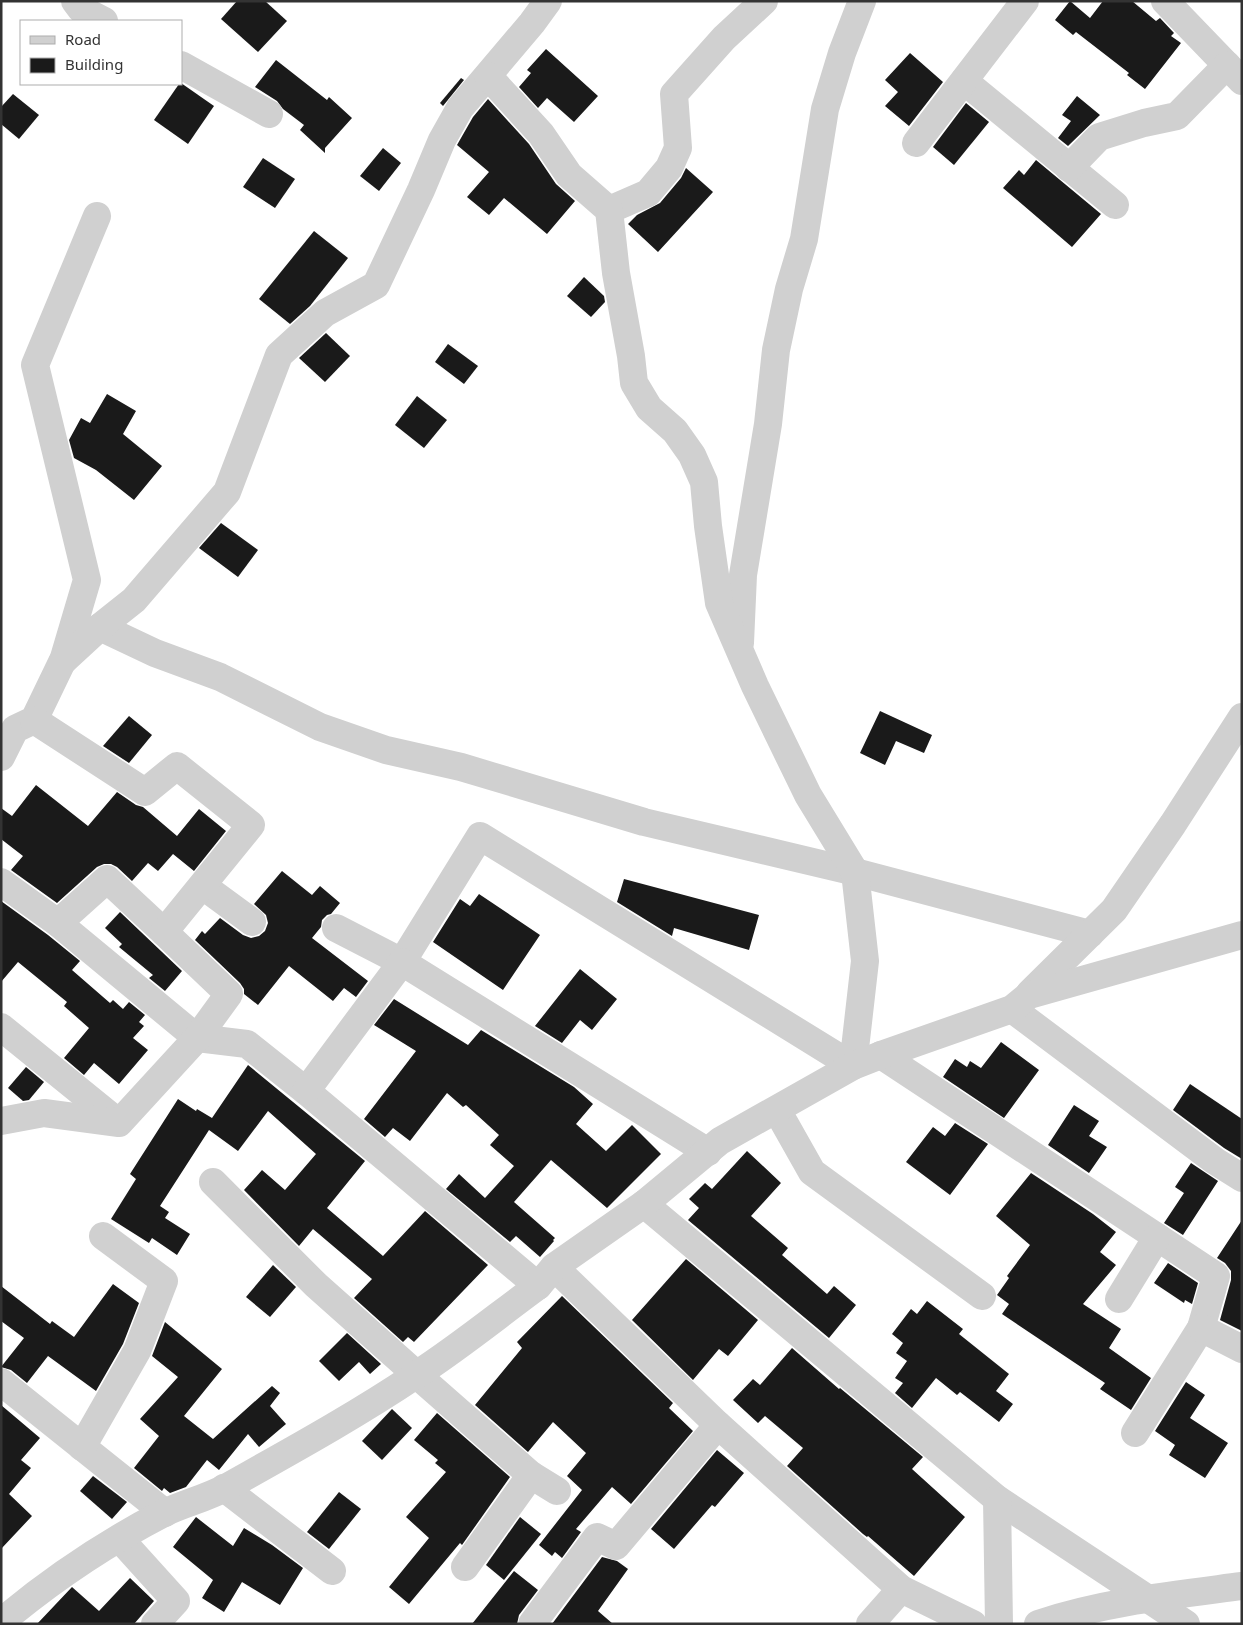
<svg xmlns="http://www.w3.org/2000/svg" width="1243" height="1625" font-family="'Noto Sans',sans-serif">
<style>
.building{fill:#1a1a1a}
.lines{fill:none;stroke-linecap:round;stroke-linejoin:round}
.minor{stroke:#d0d0d0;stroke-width:28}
</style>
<rect width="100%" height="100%" fill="#fff"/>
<g class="building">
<path d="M237 1H265L287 21 258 52 221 19Z"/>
<path d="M1070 1 1090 18 1103 1H1132L1156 21 1160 18 1174 33 1171 36 1181 43 1145 89 1127 75 1129 73 1076 32 1073 35 1055 20Z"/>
<path d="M546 49 598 96 574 122 547 98 538 108 519 87 531 73 527 70Z"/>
<path d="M910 53 943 82 909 126 885 106 898 92 885 80Z"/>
<path d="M276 60 327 100 329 97 352 118 325 148V153L300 130 304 125 283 109 277 101 255 87Z"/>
<path d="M461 78 464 80 443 106 440 103Z"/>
<path d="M181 83 214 106 188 144 154 120 179 84Z"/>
<path d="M13 94 39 115 19 139 1 124V107Z"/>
<path d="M1077 96 1100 115 1068 146 1058 138 1071 121 1062 115Z"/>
<path d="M488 99 529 144 556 184 575 201 547 234 504 198 489 215 467 197 489 172 457 145 473 117Z"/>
<path d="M966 103 989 122 954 165 933 147Z"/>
<path d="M383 148 401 163 379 191 360 176Z"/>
<path d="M263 158 295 179 275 208 243 187Z"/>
<path d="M1036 160 1101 214 1072 247 1003 188 1019 170 1024 175Z"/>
<path d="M686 168 713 192 658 252 628 224 637 215 660 203 681 178Z"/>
<path d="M314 231 348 258 310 306 290 324 259 299Z"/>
<path d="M584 277 604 296 605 302 591 317 567 296Z"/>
<path d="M326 333 350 356 325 382 299 358Z"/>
<path d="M448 344 478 366 464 384 435 362Z"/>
<path d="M107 394 136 411 123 434 162 466 134 500 96 470 74 458 69 440 81 418 90 423Z"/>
<path d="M417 396 447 420 424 448 395 425Z"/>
<path d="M221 523 258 550 238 577 199 548Z"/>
<path d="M880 711 932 735 924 753 896 741 885 765 860 753Z"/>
<path d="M129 716 152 735 129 763 103 746Z"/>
<path d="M36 785 88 826 117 792 136 805 143 807 177 836 199 809 226 831 194 871 173 854 158 871 148 863 132 881 117 867 111 864H104L97 867 57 903 11 870 23 856 1 839V808L12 816Z"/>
<path d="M282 871 312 895 320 886 340 903 331 914 327 915 322 920 321 927 312 938 368 981 356 997 344 988 333 1001 289 966 258 1005 244 994V989L240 983 195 940 202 931 205 934 220 918 243 935 251 938 259 936 265 931 268 923 266 915 254 904Z"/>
<path d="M624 879 759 915 749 950 674 928 672 936 617 902Z"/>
<path d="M479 894 540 935 503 990 433 942 460 899 470 906Z"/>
<path d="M1 901 48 935 80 961 72 970 110 1003 113 1000 123 1009 129 1002 145 1015 139 1022 144 1026 133 1038 148 1050 119 1084 94 1063 84 1075 64 1058 89 1028 64 1006 67 1002 18 962 1 982Z"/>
<path d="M120 912 182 971 165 991 149 978 153 975 119 947 122 944 105 928Z"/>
<path d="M580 969 617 999 592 1030 580 1020 562 1043 535 1026Z"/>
<path d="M394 999 468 1045 481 1030 574 1087 593 1104 576 1124 606 1151 632 1125 661 1154 607 1208 551 1160 514 1202 555 1238 553 1240 554 1241 540 1257 516 1236 510 1242 446 1189 459 1174 485 1198 514 1166 490 1145 499 1135 466 1105 463 1107 447 1093 410 1141 393 1128 385 1137 364 1119 416 1051 374 1025Z"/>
<path d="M1001 1042 1039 1070 1004 1118 943 1077 955 1059 967 1067 970 1061 981 1068Z"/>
<path d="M248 1065 365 1161 327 1208 383 1256 425 1211 488 1265 414 1342 408 1337 403 1342 354 1298 372 1279 313 1229 299 1246 244 1190 262 1170 285 1190 316 1154 268 1111 238 1151 209 1130 160 1206 169 1212 165 1218 190 1234 177 1255 152 1238 149 1243 111 1219 136 1179 130 1174 178 1099 196 1111 197 1109 212 1118Z"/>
<path d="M26 1067 44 1082 29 1100 23 1101 8 1088Z"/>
<path d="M1190 1084 1242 1119V1159L1224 1148 1173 1110Z"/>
<path d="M1074 1105 1099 1121 1089 1136 1107 1147 1089 1173 1048 1145Z"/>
<path d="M955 1123 988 1144 950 1195 906 1162 933 1127 945 1136Z"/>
<path d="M747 1151 781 1183 751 1216 788 1248 782 1255 827 1294 834 1286 856 1305 829 1338 688 1220 699 1208 689 1199 705 1183 712 1189Z"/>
<path d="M1191 1163 1218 1181 1183 1235 1164 1223 1184 1193 1175 1187Z"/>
<path d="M1031 1173 1093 1214 1116 1232 1100 1252 1116 1265 1083 1304 1121 1329 1109 1348 1151 1378 1131 1410 1100 1389 1105 1383 1002 1314 1009 1304 997 1295 1009 1278 1007 1276 1030 1245 996 1216Z"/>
<path d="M1242 1220V1331L1220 1320 1231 1280V1271L1225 1263 1217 1258Z"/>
<path d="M686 1259 758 1320 728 1356 719 1349 693 1380 632 1320Z"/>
<path d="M1168 1263 1198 1283 1192 1304 1185 1300 1184 1303 1154 1283Z"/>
<path d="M273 1265 296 1287 270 1317 246 1297Z"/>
<path d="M113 1284 139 1303 123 1344 96 1391 48 1356 27 1383 11 1370 1 1367 24 1338 1 1321V1286L50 1324 52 1321 74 1337Z"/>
<path d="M562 1296 673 1403 669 1408 693 1431 631 1504 612 1487 576 1529 581 1532 562 1558 555 1552 552 1556 539 1545 582 1490 567 1476 586 1453 553 1422 528 1452 475 1405 522 1348 517 1342Z"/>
<path d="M927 1301 963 1329 959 1334 1009 1374 996 1391 1013 1404 999 1422 960 1392 957 1395 936 1378 912 1408 895 1393 903 1383 895 1378 907 1361 896 1353 903 1343 892 1334 911 1309 917 1314Z"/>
<path d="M165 1322 222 1369 184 1416 213 1439 272 1386 280 1393 270 1406 286 1424 259 1447 248 1434 219 1470 207 1460 186 1487 170 1493 164 1488 162 1491 134 1468 159 1436 140 1419 178 1377 152 1356Z"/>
<path d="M347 1333 381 1364 370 1374 359 1362 339 1381 319 1361Z"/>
<path d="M792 1348 839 1389 840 1388 923 1457 912 1469 965 1517 914 1576 868 1536 867 1537 863 1534 787 1466 803 1448 765 1416 758 1423 733 1400 753 1379 760 1385Z"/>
<path d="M1186 1382 1205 1395 1190 1418 1228 1443 1205 1478 1169 1455 1175 1445 1155 1431Z"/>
<path d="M1 1405 40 1438 21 1460 31 1468 9 1494 32 1516 1 1549Z"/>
<path d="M392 1409 412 1428 382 1460 362 1441Z"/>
<path d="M437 1413 510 1477 462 1545 460 1543 409 1604 389 1587 429 1538 406 1517 446 1472 435 1463 438 1460 414 1440Z"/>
<path d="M717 1450 744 1473 715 1507 712 1505 674 1549 651 1529Z"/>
<path d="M93 1476 127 1502 112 1519 80 1491Z"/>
<path d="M339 1492 361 1509 329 1549 307 1532Z"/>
<path d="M196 1517 233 1546 244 1528 272 1545 303 1568 280 1605 242 1582 224 1612 202 1598 213 1580 173 1547Z"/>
<path d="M520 1517 541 1534 504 1580 486 1565Z"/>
<path d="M602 1557 617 1561 628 1569 598 1611 613 1624H552Z"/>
<path d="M514 1571 538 1590 519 1615 517 1624H472Z"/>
<path d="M130 1578 154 1601 134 1624H37L72 1587 99 1611Z"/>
</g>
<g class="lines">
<g class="minor">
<path d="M75 1 81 9 104 21"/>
<path d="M1165 1 1242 81"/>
<path d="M181 65 269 114"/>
<path d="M964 81 1115 205"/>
<path d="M916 143 1025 1"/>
<path d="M1069 168 1099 137 1144 123 1177 116 1227 65"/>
<path d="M609 210 648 193 669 168 678 148 674 94 724 38 764 1"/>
<path d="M100 627 155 653 220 677 320 727 386 750 461 767 644 822 855 872 1090 934"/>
<path d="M740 643 743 575 768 424 776 350 789 289 804 239 825 109 842 53 862 1"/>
<path d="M63 661 87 580 35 365 97 216"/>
<path d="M1 757 15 729 34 720 62 662 100 627 134 600 227 492 279 355 325 313 376 285 421 190 442 140 460 108 532 23 548 1"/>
<path d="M1 882 58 923 197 1038 247 1044 306 1091 538 1286"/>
<path d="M203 886 252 922"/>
<path d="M58 923 107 879 164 932"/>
<path d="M336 928 402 962 480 836 853 1066 865 961 855 872 808 795 755 686 719 603 708 526 704 482 692 455 675 431 649 408 634 383 631 356 616 273 609 210 569 175 541 134 488 76"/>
<path d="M1030 993 1114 910 1173 824 1242 717"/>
<path d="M1012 1009 1215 1161 1242 1178"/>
<path d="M1 1027 118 1122"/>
<path d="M881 1055 1216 1276 1201 1328 1135 1433"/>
<path d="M306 1091 402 962 708 1152"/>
<path d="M777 1110 812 1172 982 1296"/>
<path d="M1 1121 44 1113 119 1123 197 1038 229 994 164 932 251 825 177 766 145 792 34 720"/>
<path d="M213 1182 316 1285 417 1375 531 1475 557 1491"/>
<path d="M644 1204 997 1499 1186 1624"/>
<path d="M554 1267 718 1425"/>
<path d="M1119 1299 1157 1237"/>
<path d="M1201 1328 1242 1349"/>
<path d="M1 1382 165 1513"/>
<path d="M82 1447 137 1351 164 1281 103 1236"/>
<path d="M224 1488 332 1571"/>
<path d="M997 1499 999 1624"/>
<path d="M120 1539 176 1601 155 1624"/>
<path d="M465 1567 531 1475"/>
<path d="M1 1622C51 1580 106 1543 164 1513 185 1503 207 1498 227 1487 291 1451 355 1416 416 1375 458 1348 497 1316 538 1286L554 1267 644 1204 720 1141 853 1066 881 1055 1012 1009 1029 995 1242 935"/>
<path d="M532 1624 597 1537 616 1546 718 1425 901 1589 973 1624"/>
<path d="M870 1624 901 1589"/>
<path d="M1038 1624C1104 1602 1173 1595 1242 1586"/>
</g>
</g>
<rect width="1243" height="1625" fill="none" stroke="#333333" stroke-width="5"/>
<rect x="20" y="20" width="162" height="65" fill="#ffffff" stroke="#adadad"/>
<rect x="30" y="36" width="25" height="8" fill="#d0d0d0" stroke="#adadad"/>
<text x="65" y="45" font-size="15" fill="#333333">Road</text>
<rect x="30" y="58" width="25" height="15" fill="#1a1a1a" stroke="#adadad"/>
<text x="65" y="70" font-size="15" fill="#333333">Building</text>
</svg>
